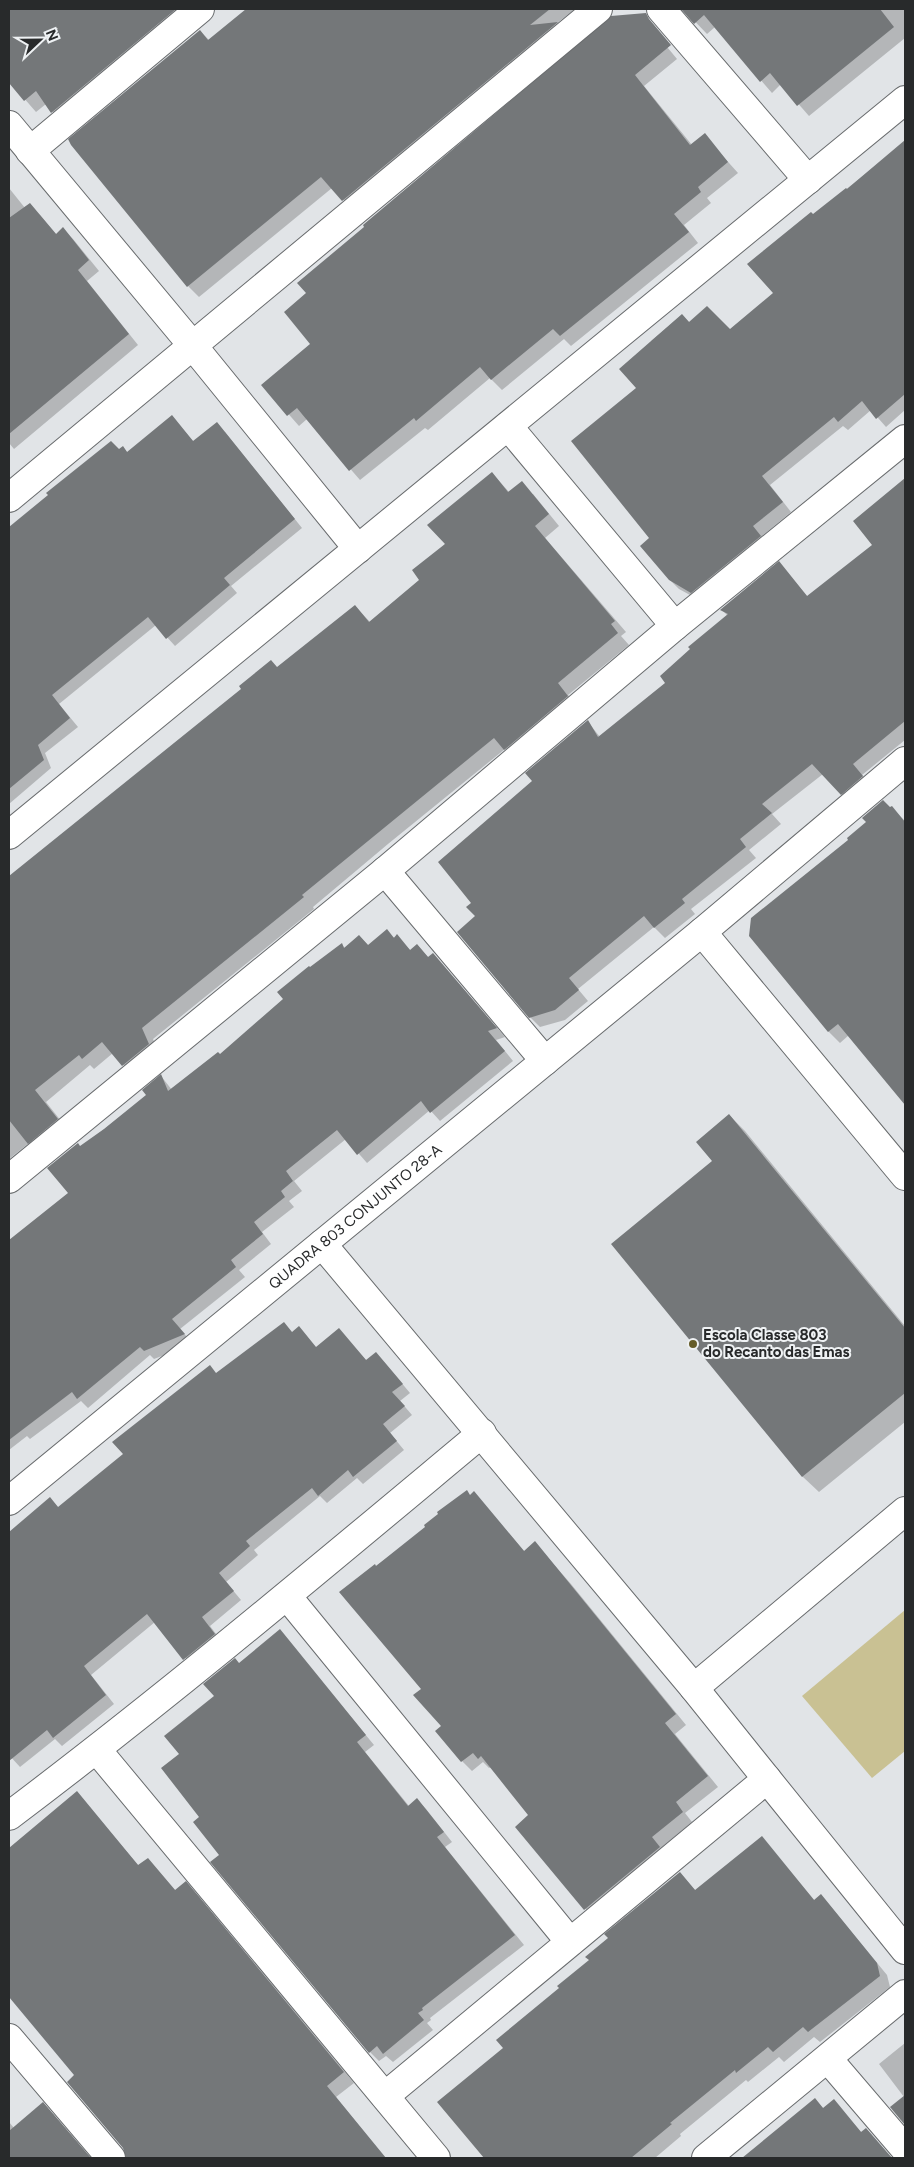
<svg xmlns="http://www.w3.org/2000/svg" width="914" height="2167" font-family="Figtree,sans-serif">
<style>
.green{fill:#c9c193}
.shadow{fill:#0003}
.building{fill:#747779}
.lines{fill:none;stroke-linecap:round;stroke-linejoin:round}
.minor-casing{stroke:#686b6d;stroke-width:30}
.minor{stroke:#fff;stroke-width:28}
.poi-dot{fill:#655c28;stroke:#eff2f4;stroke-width:2}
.labels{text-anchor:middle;stroke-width:4;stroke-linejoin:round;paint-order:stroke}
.street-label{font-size:15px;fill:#282a2b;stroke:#eff2f4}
.poi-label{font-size:15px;font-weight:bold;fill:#282a2b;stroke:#eff2f4;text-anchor:start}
</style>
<rect width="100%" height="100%" fill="#e1e4e7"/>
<path class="green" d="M905 1610V1751L872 1778 802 1696Z"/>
<g class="shadow">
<path d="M9 9H188L63 124 46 104 36 112 9 81Z"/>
<path d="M248 9H575L557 23 568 34 354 211 332 188 199 297 188 286 200 31 209 40Z"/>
<path d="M683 9H905V38L809 116 781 84 772 93 715 27 707 34Z"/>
<path d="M649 25 677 59 644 86 692 145 704 135 738 173 707 198 711 203 684 225 698 243 571 346 564 339 502 390 490 378 428 430 425 428 360 480 307 419 299 426 263 385 311 344Z"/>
<path d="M905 142V374L897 380 905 390V410L886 427 871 410 848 430 843 426 770 485 791 512 762 536 769 546 701 601 679 589 670 580 651 539 638 389 653 343 651 341 682 315 690 323 730 331 775 293 813 216Z"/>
<path d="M9 188 25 208 40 215 57 235 63 229 73 239 99 271 87 281 138 345 14 449 9 443Z"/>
<path d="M172 417 194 442 225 432 302 528 231 586 237 593 175 646 156 625 59 704 78 727 45 753 51 768 9 804V529L50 495 123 447 128 453Z"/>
<path d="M492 473 509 492 533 494 559 526 545 538 626 632 621 636 629 645 568 695 578 708 517 760 505 749 388 844 313 907 314 909 153 1039 160 1056 134 1077 113 1053 94 1069 90 1065 46 1102 69 1131 40 1154 29 1143 9 1159V877L242 690 278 668 355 606 370 622 421 580Z"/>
<path d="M905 479V740L862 775 872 787 852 804 823 774 772 814 781 824 749 850 756 858 691 909 695 914 665 938 654 927 578 989 588 1001 565 1020 540 1027 530 1017 477 917 473 903 533 781 588 722 600 737 667 683 728 616 722 610 779 563 808 597 873 545 854 521Z"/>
<path d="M892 808 905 821V1103L849 1035 840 1043 829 1032 750 936Z"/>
<path d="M359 936 369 946 397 936 411 951 417 945 429 958 433 954 505 1037 496 1040 513 1061 440 1121 430 1110 367 1163 346 1139 294 1181 302 1191 289 1201 294 1207 262 1232 271 1244 239 1270 245 1277 180 1329 193 1344 154 1359 150 1355 88 1408 81 1401 30 1439 27 1436 9 1450V1241L69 1193 80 1148 148 1095 161 1076 172 1090 220 1055 285 999 342 945 345 948Z"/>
<path d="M729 1115 745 1131 905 1326V1422L819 1492 803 1477 613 1244 714 1161Z"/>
<path d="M339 1330 367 1361 384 1362 410 1393 400 1401 412 1415 390 1433 404 1450 363 1484 357 1478 327 1503 320 1496 254 1550 258 1555 226 1582 241 1600 210 1626 223 1643 193 1667 155 1622 91 1675 114 1704 62 1746 55 1739 20 1767 9 1755V1533L50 1499 59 1508 125 1454 217 1374 293 1333 317 1348Z"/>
<path d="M474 1493 525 1552 535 1543 571 1584 686 1725 675 1734 718 1787 685 1813 692 1822 661 1848 670 1858 595 1920 516 1827 530 1815 491 1767 489 1768 483 1762 472 1771 462 1761 423 1689 341 1592Z"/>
<path d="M280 1631 374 1745 365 1752 409 1806 417 1800 426 1809 452 1842 445 1847 524 1945 430 2018 431 2020 427 2023 433 2030 393 2062 386 2056 379 2061 370 2052 221 1855 201 1817 180 1754 216 1696 239 1664Z"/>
<path d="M77 1793 139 1866 148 1859 176 1891 196 1893 354 2083 336 2097 385 2158H127L124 2148 32 2008 9 1979V1850Z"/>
<path d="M762 1838 815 1901 821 1896 831 1907 887 1975 890 1987 820 2042 814 2037 784 2062 779 2057 748 2082 746 2080 680 2134 681 2136 655 2158H486L439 2102 505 2049 560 1989 591 1960 609 1938 680 1873 696 1891Z"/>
<path d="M905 2043V2123L892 2108 904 2097 879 2064Z"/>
<path d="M815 2100 824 2109 834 2101 862 2133 866 2129 892 2158H744Z"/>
<path d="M53 2114 91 2158H9V2122L14 2128Z"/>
</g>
<g class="building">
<path d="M9 9H176L51 113 36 91 24 101 9 83Z"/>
<path d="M246 9H550L530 25 558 22 342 201 321 177 187 287 71 145 68 139 200 30 208 40Z"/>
<path d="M681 9H880L894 27 797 106 770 73 760 82 704 15 694 24Z"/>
<path d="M646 13 649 19 671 45 635 75 690 145 705 133 728 162 698 187 701 192 674 214 689 232 560 336 553 329 491 380 480 367 416 421 414 418 349 471 297 408 287 416 261 385 310 344 284 312 306 293 297 283 364 227 363 225 611 16Z"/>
<path d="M905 140V394L876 419 862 401 838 422 834 417 762 476 783 502 753 526 761 536 691 593 669 580 640 546 649 538 571 441 636 388 619 369 682 314 689 322 707 306 730 329 773 293 747 264 811 212 813 214 846 188 847 189Z"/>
<path d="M30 203 56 234 63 227 89 260 78 270 129 334 9 434V218Z"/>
<path d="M172 415 193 441 217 422 295 519 224 578 230 585 166 639 148 617 52 695 70 718 38 745 44 760 9 789V527L48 495 46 493 111 441 119 449 123 446 127 452Z"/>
<path d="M492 472 508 492 522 481 549 514 535 526 615 621 611 624 618 633 558 683 568 696 504 750 494 738 302 895 304 897 142 1028 149 1044 122 1066 102 1042 82 1059 79 1055 35 1090 58 1119 28 1144 9 1120V876L241 689 239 686 271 660 277 667 355 605 369 622 419 580 412 570 445 544 427 525Z"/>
<path d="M905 478V721L853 764 863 776 841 795 812 764 762 804 772 813 740 839 746 847 682 899 685 903 654 928 644 916 569 978 579 990 555 1010 529 1018 457 932 475 916 466 907 471 903 438 862 532 781 525 773 588 720 598 737 665 683 660 676 690 649 688 647 728 614 720 610 779 561 807 596 872 545 853 521Z"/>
<path d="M883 800 890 807 892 806 905 822V1105L838 1024 828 1032 749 936 751 918 848 840 847 838 866 822 862 818Z"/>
<path d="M387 929 394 938 397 934 410 950 417 944 428 957 433 953 497 1028 488 1031 505 1051 430 1113 421 1101 357 1155 337 1130 286 1171 293 1181 281 1191 285 1197 254 1222 263 1234 231 1260 236 1267 172 1319 185 1334 144 1351 140 1347 77 1399 72 1392 9 1440V1240L68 1193 47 1168 78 1143 80 1146 104 1129 146 1095 142 1090 161 1074 168 1091 218 1052 220 1054 283 999 277 992 309 966 310 967 342 943 344 948 359 935 368 945Z"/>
<path d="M729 1114 905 1328V1393L802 1477 611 1244 712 1161 696 1142Z"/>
<path d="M284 1322 292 1332 299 1326 316 1347 339 1328 366 1360 376 1352 403 1384 392 1392 405 1406 383 1424 397 1441 353 1477 348 1470 318 1496 312 1488 246 1541 250 1546 219 1573 234 1591 202 1617 215 1634 183 1660 147 1614 84 1666 106 1695 53 1738 47 1730 9 1761V1532L50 1497 58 1507 96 1476 123 1454 112 1442 210 1365 216 1373Z"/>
<path d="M467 1490 470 1495 474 1491 524 1551 535 1541 676 1714 665 1723 708 1776 676 1802 683 1812 652 1837 660 1847 584 1910 515 1827 528 1815 481 1756 478 1759 473 1753 461 1762 435 1731 441 1726 413 1695 421 1689 339 1592 375 1564 376 1566 425 1527 424 1525 438 1514 437 1512Z"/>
<path d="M280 1629 366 1735 357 1742 408 1806 417 1798 444 1832 437 1837 515 1935 422 2008 423 2010 418 2013 424 2020 383 2054 377 2046 369 2053 210 1862 219 1855 193 1822 199 1817 161 1768 179 1754 164 1736 214 1696 203 1684 235 1658 239 1663Z"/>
<path d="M77 1791 138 1865 148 1858 175 1890 186 1881 344 2072 327 2086 386 2158H126L123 2148 67 2082 74 2075 9 1997V1848Z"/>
<path d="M762 1836 814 1900 821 1894 877 1963 880 1976 808 2032 803 2027 773 2052 768 2047 736 2073 735 2070 670 2123 672 2124 631 2158H484L437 2102 503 2048 496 2040 559 1988 557 1986 589 1960 585 1957 608 1938 604 1934 680 1872 695 1890Z"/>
<path d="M905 2095V2125L890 2107Z"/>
<path d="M815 2098 823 2108 834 2099 861 2132 866 2128 892 2158H742Z"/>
<path d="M43 2102 91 2158H9V2131Z"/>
</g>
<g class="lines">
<defs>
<g id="minor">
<path d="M661 9 808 180"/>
<path d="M9 125 193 346 358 549"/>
<path d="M30 151 200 9"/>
<path d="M508 426 675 626"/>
<path d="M9 498 598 9"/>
<path d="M9 835 905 100"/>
<path d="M385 871 545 1061"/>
<path d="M702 932 905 1176"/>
<path d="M9 1179 385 871 675 626 905 439"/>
<path d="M322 1244 694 1688 767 1779 385 2096"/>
<path id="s1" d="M9 1501 702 932 905 761"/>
<path d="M287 1596 570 1942"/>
<path d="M694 1688 905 1511"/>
<path d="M97 1750 436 2158"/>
<path d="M767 1779 905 1950"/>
<path d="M9 1816C171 1694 326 1563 482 1433"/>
<path d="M9 2038 111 2158"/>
<path d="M828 2059 905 2149"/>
<path d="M706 2158 905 1994"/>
</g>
</defs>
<use href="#minor" class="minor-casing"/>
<use href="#minor" class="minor"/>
</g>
<circle class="poi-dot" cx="693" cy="1344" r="5"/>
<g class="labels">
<g class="street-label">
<text dy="5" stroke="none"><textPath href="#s1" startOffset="448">QUADRA 803 CONJUNTO 28-A</textPath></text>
</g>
<g class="poi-label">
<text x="703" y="1340">Escola Classe 803<tspan x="703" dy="17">do Recanto das Emas</tspan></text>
</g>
</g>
<rect width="914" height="2167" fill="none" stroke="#282a2b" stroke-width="20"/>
<g transform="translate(40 40) rotate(68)" stroke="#eff2f4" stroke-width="4" paint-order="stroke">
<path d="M0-4L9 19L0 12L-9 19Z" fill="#282a2b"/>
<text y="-8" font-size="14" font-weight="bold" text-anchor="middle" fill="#282a2b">N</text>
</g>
</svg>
